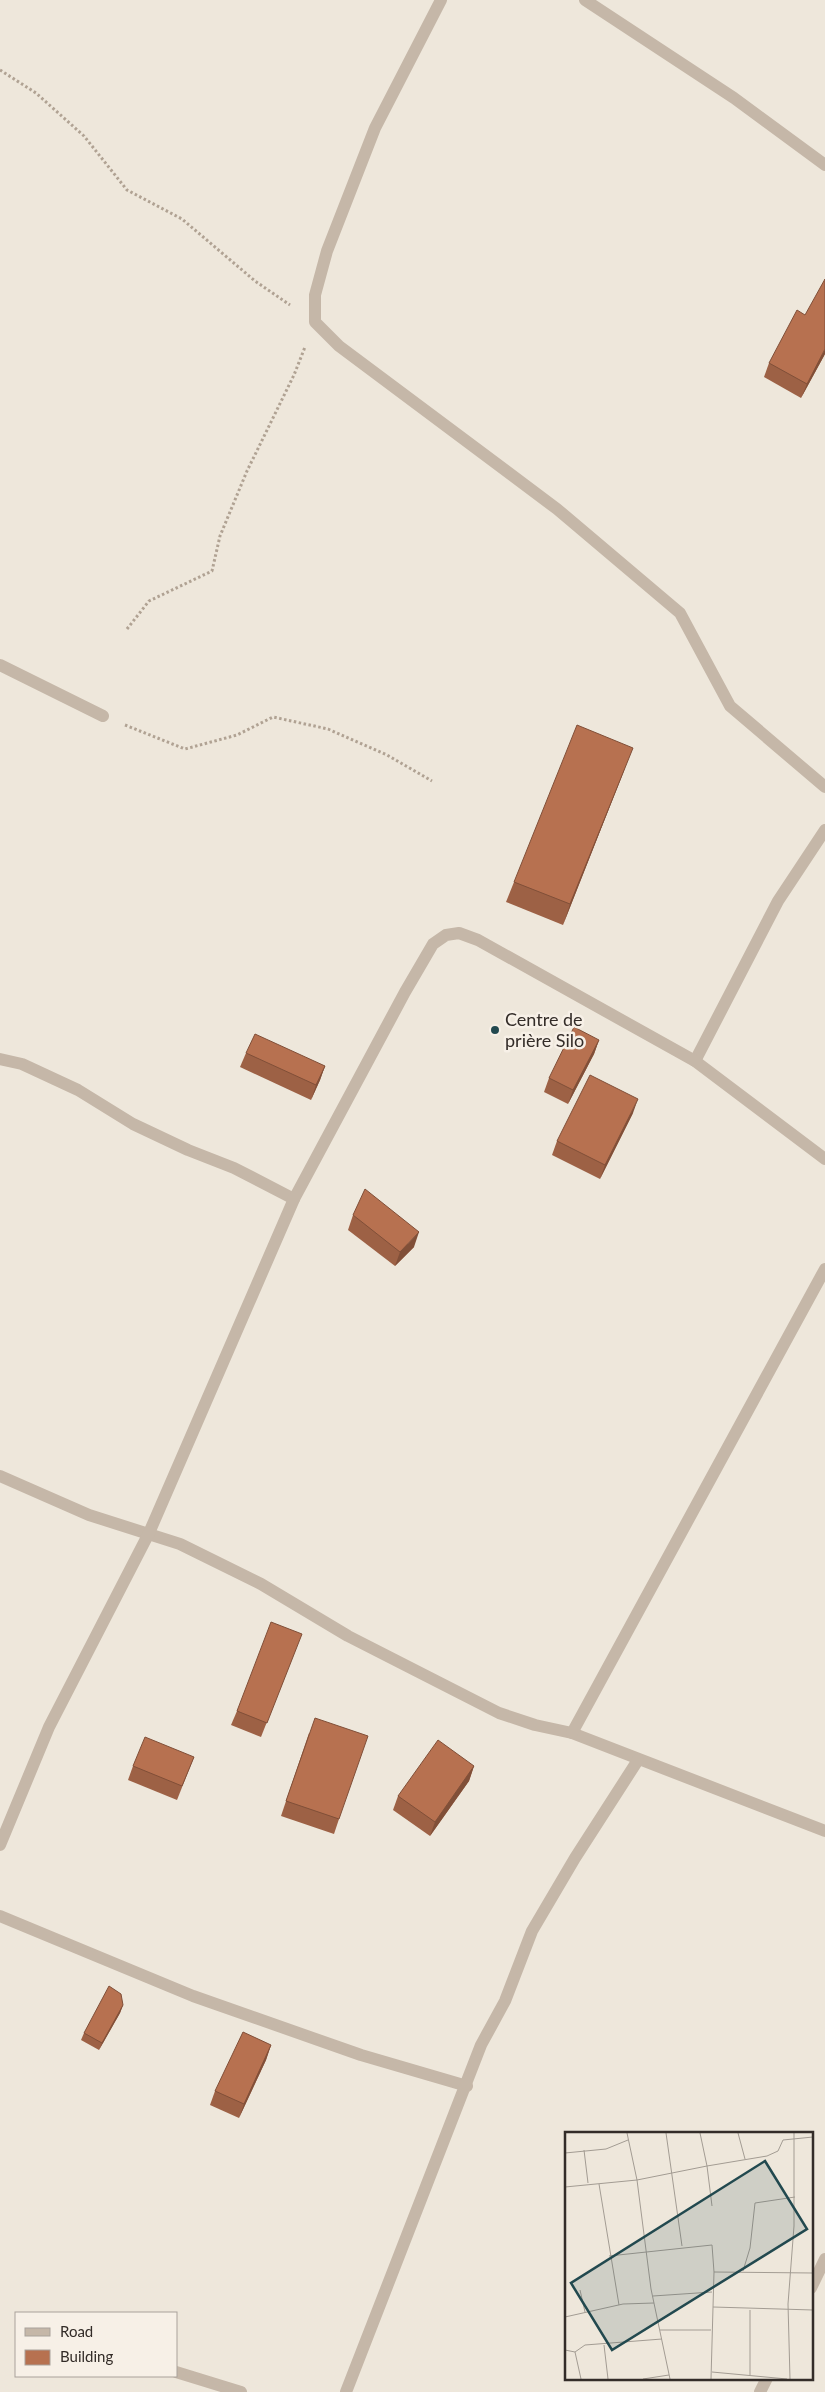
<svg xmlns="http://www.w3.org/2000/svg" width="825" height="2392" font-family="Lato,sans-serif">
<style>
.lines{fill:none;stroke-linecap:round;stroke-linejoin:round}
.path{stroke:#b0a293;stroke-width:3;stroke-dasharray:2.5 2.5;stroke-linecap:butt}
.minor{stroke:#c5b7a8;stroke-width:12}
.wall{fill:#9d6145}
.shaded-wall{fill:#804f38}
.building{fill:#b77150;stroke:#804f38}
.poi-dot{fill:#22494f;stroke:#f7f0e7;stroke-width:2}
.labels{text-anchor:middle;stroke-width:5;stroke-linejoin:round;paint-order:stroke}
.poi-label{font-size:18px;fill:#332c28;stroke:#f7f0e7;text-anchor:start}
.inset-road{fill:none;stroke:#a39c93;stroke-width:1}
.view{fill:#22494f;fill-opacity:0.15;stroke:#22494f;stroke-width:2.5}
.inset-edge{fill:none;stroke:#332c28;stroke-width:2.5}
</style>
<rect width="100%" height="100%" fill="#eee7db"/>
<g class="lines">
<g class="path">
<path d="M0 70 36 93 84 136 127 190 182 219 255 281 290 305"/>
<path d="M127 629 149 601 212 571 220 536 247 471 294 375 305 347"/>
<path d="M125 725 185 749 237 735 273 717 328 729 387 755 432 781"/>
</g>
<g class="minor">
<path d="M441 0 375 128 327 251 315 295V322L339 346 557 509 680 613 730 706 825 787"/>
<path d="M585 0 734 98 825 165"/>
<path d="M0 665 103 716"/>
<path d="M0 1059 22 1064 78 1090 133 1124 188 1150 234 1168 294 1199"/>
<path d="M695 1061 778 901 825 830"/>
<path d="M0 1476 89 1515 180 1544 261 1584 348 1636 499 1713 535 1725 572 1733 825 1831"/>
<path d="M572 1733 825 1269"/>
<path d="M0 1845 49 1727 149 1533 294 1199 405 992 433 944 446 935 459 933 478 940 695 1061 825 1159"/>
<path d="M0 1916 193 1996 361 2055 467 2086"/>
<path d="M811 2288 825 2259"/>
<path d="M176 2372 241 2392"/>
<path d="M346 2392 481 2045 505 2001 532 1931 575 1858 638 1760"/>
<path d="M760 2392 767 2378"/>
</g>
</g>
<g class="wall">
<path d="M825 354 801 398 764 377 769 363Z"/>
<path d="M625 768 563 925 506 902 514 882Z"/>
<path d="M599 1040 594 1054 568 1104 544 1092 549 1078Z"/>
<path d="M246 1053 325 1066 320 1080 311 1100 240 1067Z"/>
<path d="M633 1113 600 1179 552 1155 557 1141Z"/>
<path d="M353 1215 414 1247 395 1266 348 1230Z"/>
<path d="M296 1648 261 1737 231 1725 237 1711Z"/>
<path d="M309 1733 339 1819 334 1834 281 1816Z"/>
<path d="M194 1757 177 1800 128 1780 133 1766Z"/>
<path d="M474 1766 469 1781 430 1836 393 1810 398 1796Z"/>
<path d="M123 2005 120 2013 99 2050 81 2040 84 2033Z"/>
<path d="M271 2045 266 2060 239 2118 210 2105 215 2091Z"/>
</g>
<g class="shaded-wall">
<path d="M825 349V354L801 398 807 384Z"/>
<path d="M633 748 625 768 563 925 570 904Z"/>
<path d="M599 1040 594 1054 568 1104 573 1090Z"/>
<path d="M325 1066 320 1080 311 1100 316 1085Z"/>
<path d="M638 1099 633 1113 600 1179 605 1165Z"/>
<path d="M419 1232 414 1247 395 1266 400 1252Z"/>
<path d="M474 1766 469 1781 430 1836 435 1822Z"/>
<path d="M123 2005 120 2013 99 2050 102 2043Z"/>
<path d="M271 2045 266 2060 239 2118 244 2104Z"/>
</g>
<g class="building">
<path d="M825 279V349L807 384 769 363 797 310 805 315Z"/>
<path d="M577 725 633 748 570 904 514 882Z"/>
<path d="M574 1027 599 1040 573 1090 549 1078Z"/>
<path d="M255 1034 325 1066 316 1085 246 1053Z"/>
<path d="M590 1075 638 1099 605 1165 557 1141Z"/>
<path d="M365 1189 419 1232 400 1252 353 1215Z"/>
<path d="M271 1622 302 1634 267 1723 237 1711Z"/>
<path d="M315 1718 368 1736 339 1819 286 1801Z"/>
<path d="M145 1737 194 1757 182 1786 133 1766Z"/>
<path d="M438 1740 474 1766 435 1822 398 1796Z"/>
<path d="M109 1986 121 1994 123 2005 102 2043 84 2033Z"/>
<path d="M243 2032 271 2045 244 2104 215 2091Z"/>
</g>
<circle class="poi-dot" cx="495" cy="1030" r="5"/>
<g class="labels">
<g class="poi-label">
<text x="505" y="1026">Centre de<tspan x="505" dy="21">prière Silo</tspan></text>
</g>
</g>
<g transform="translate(565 2132)">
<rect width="248" height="248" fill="#eee7db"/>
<path class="inset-road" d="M62 1 72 48 86 157 105 247M101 1 117 114M173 1 180 27M19 18 23 51M0 21 41 17 63 8M34 52 54 173M0 55 72 48 142 34 135 1M147 74 142 34 202 24 213 19 218 8 248 5M44 124 147 113 149 140 146 247M178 139 185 116 190 71 230 65M149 140 248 141M15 158 20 180M88 164 147 160M148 175 248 178M185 178V243M0 185 58 172 89 171M95 198H146M39 213 43 247M0 218 10 220 20 213 97 207M10 220 16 247M147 240 222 247M78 247 104 243M225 247 223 172 229 94V1"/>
<path class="view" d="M200 29 242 97 47 218 6 151Z"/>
<rect width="248" height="248" class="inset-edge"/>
</g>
<rect x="15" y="2312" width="162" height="65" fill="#f7f0e7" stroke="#a9a29b"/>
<rect x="25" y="2328" width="25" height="8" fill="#c5b7a8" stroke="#a9a29b"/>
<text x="60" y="2337" font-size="15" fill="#332c28">Road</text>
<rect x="25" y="2350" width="25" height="15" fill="#b77150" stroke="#a9a29b"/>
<text x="60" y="2362" font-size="15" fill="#332c28">Building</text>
</svg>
